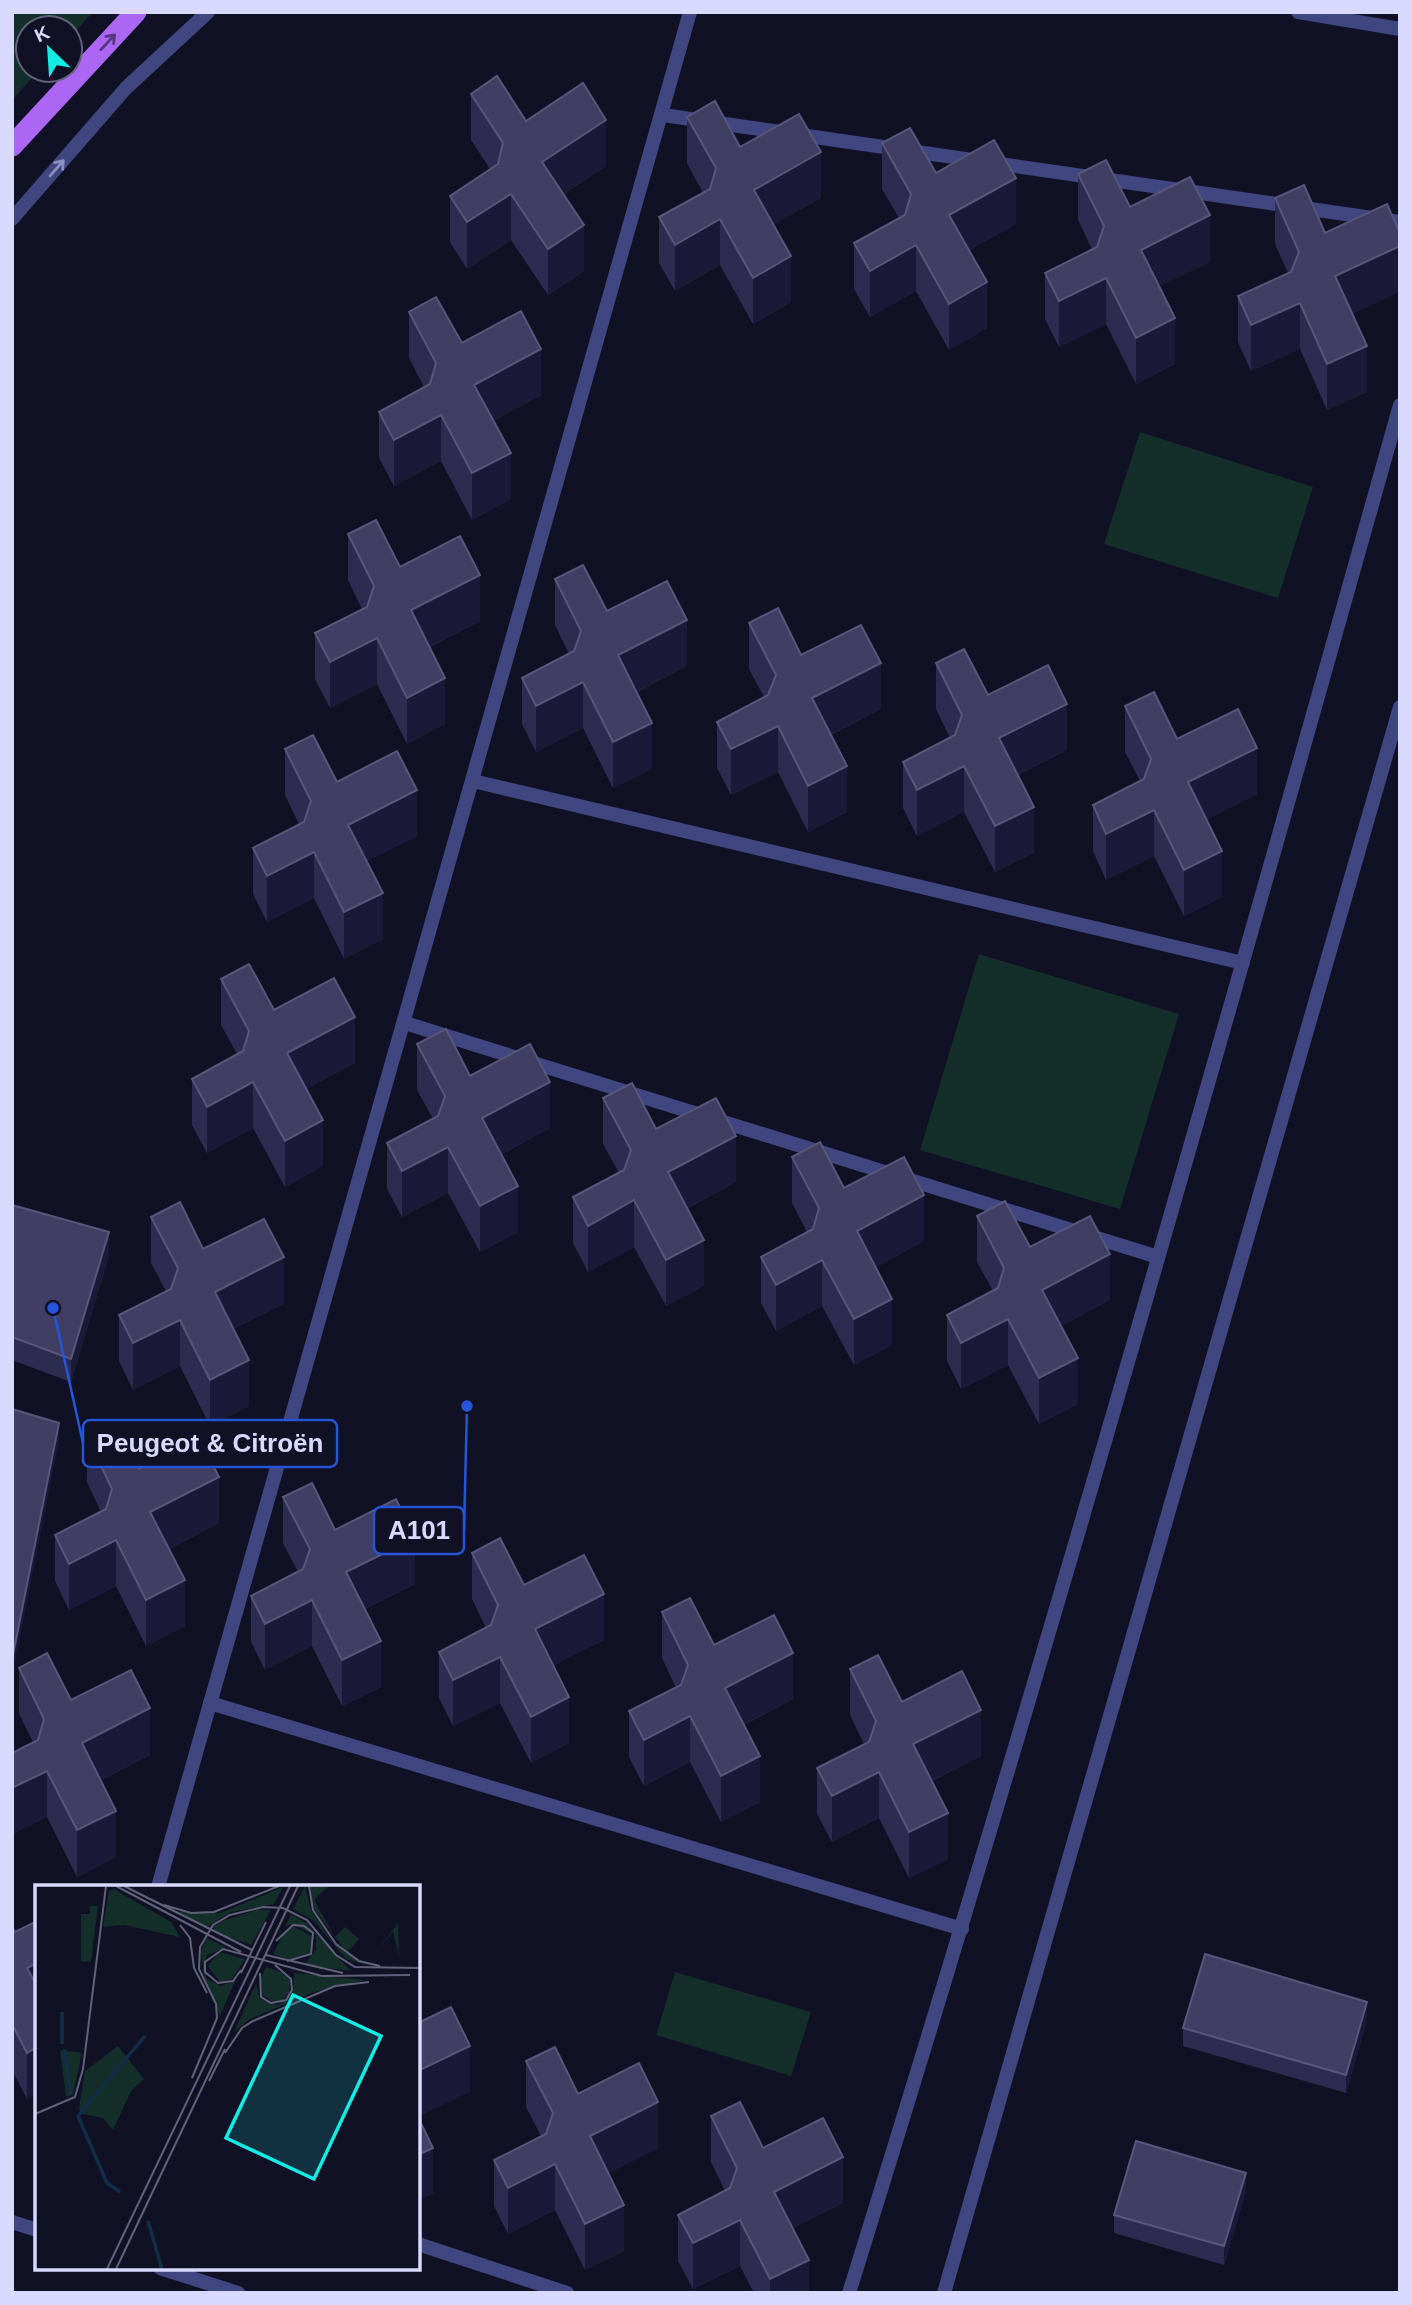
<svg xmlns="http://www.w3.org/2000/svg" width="1412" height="2305" font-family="Helvetica,sans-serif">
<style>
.grass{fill:#142e2a}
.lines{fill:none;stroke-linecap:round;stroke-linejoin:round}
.lane{stroke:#404680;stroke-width:14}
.primary{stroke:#ab67f3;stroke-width:21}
.wall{fill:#2e2b51}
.shaded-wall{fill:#1b1938}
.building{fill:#403e63;stroke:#58567b;stroke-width:2}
.oneway{stroke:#563882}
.oneway2{stroke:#8c90be}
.inset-river{fill:none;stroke:#122d47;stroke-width:3.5}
.inset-road{fill:none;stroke:#61617b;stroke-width:2}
.view{fill:#13ece3;fill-opacity:0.15;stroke:#13ece3;stroke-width:3.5}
.inset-edge{fill:none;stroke:#d8d9fc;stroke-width:3.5}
.leader{fill:none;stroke:#2655da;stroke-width:2.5}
.callout-dot{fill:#2655da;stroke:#111125;stroke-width:2.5}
.callout{fill:#111125;stroke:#2655da;stroke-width:2.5}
.callout-label{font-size:26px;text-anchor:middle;font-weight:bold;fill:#d8d9fc}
</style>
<rect width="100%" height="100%" fill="#111125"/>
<g class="grass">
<path d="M12 12H93L70 37V28H28V70H39L12 100Z"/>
<path d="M1140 432 1313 487 1278 598 1104 544Z"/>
<path d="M979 954 1179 1014 1120 1209 920 1150Z"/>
<path d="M675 1972 811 2012 791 2076 656 2035Z"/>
</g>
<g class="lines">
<g class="lane">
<path d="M1298 12 1400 29"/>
<path d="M663 115 1400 222"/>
<path d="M12 219 126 88 208 12"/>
<path d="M473 781 1243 963"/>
<path d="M405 1023 1158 1257"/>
<path d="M210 1703 962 1929"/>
<path d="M158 1887 690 12"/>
<path d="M12 2222 37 2230"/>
<path d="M418 2244 567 2293"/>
<path d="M160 2268 238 2293"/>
<path d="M849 2293C1044 1667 1223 1036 1400 405"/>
<path d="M944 2293 1400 707"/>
</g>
<path class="primary" d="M12 146 136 12"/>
</g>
<g class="wall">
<path d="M471 94 526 121 606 166 564 194 584 271 548 295 511 240 467 269 450 242V196L490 169 471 140Z"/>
<path d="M687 117 740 147 821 198 773 225 791 302 753 324 720 265 675 291 659 263V217L703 193 687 163Z"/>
<path d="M882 143 936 173 1016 224 969 250 987 328 949 350 916 291 870 317 854 289V243L899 218 882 189Z"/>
<path d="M1078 174 1130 207 1210 262 1159 286 1175 364 1136 384 1106 324 1059 347 1045 319V273L1092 249 1078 220Z"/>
<path d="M1275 198 1352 314 1367 392 1327 410 1300 349 1251 371 1238 342V296L1288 273 1275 244Z"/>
<path d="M409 312 462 343 541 395 493 421 511 499 472 520 441 461 394 486 379 458V412L424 387 409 358Z"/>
<path d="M348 534 400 567 480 621 430 647 445 724 407 744 377 684 330 708 315 679V633L362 609 348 580Z"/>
<path d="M555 579 607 611 687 666 637 692 652 769 613 788 583 728 536 752 522 724V678L569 654 555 625Z"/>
<path d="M749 623 801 655 881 709 831 735 847 812 808 832 778 772 731 795 717 768V722L764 697 749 669Z"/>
<path d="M936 663 988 695 1067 750 1018 775 1034 853 995 872 964 812 917 836 903 808V762L950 738 936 709Z"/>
<path d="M1125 706 1257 794 1207 819 1222 897 1184 916 1154 856 1106 880 1093 851V805L1140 781 1125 752Z"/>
<path d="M285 749 337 782 417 836 367 861 383 939 344 959 314 898 267 922 253 894V848L299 824 285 795Z"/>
<path d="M221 979 274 1010 355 1063 306 1089 323 1166 285 1187 253 1128 207 1153 192 1125V1079L237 1054 221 1025Z"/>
<path d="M417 1044 470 1076 550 1128 502 1154 518 1232 480 1252 448 1193 402 1217 387 1189V1143L433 1119 417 1090Z"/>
<path d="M603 1098 656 1129 736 1182 688 1208 704 1286 666 1306 634 1247 588 1272 573 1243V1197L619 1173 603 1144Z"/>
<path d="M792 1157 924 1241 876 1267 892 1345 854 1365 822 1306 776 1331 761 1303V1257L807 1232 792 1203Z"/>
<path d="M12 1205 109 1255 71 1382 12 1360Z"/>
<path d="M977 1216 1030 1247 1110 1300 1061 1326 1078 1404 1039 1424 1008 1365 961 1389 947 1361V1315L993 1291 977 1262Z"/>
<path d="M151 1217 203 1249 284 1304 233 1329 249 1406 210 1426 180 1366 133 1390 119 1361V1315L166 1291 151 1263Z"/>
<path d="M87 1436 139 1469 219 1523 169 1549 185 1626 146 1646 116 1586 69 1610 55 1581V1535L101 1512 87 1482Z"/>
<path d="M283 1497 335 1530 415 1584 365 1609 381 1687 342 1706 312 1646 265 1670 251 1642V1596L298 1572 283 1543Z"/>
<path d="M472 1553 524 1585 604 1640 554 1665 569 1743 531 1763 500 1703 453 1726 439 1698V1652L486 1628 472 1599Z"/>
<path d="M662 1612 714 1645 793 1699 744 1725 760 1802 721 1822 690 1762 644 1786 629 1757V1711L676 1688 662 1658Z"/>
<path d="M19 1668 71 1700 150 1755 101 1780 116 1857 77 1877 47 1817 12 1834V1753L33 1742 19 1714Z"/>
<path d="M850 1669 981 1756 932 1781 948 1859 909 1878 879 1818 832 1842 817 1814V1768L864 1744 850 1715Z"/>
<path d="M37 1921V2093L27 2099 12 2070V1927L15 1932Z"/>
<path d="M1367 2020 1346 2093 1183 2046V2028Z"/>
<path d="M526 2061 578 2094 658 2148 608 2173 624 2251 585 2270 555 2210 508 2234 494 2206V2160L541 2136 526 2107Z"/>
<path d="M711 2116 763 2148 843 2203 793 2228 809 2293H754L740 2266 693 2289 678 2261V2215L725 2191 711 2162Z"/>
<path d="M1246 2191 1224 2265 1114 2233V2215Z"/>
</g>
<g class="shaded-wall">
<path d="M606 120V166L542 208V162Z"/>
<path d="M821 152V198L754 236V190Z"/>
<path d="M1016 178V224L949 262V215Z"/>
<path d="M511 194V240L467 269V222Z"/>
<path d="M1210 215V262L1141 296V250Z"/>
<path d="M720 219V265L675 291V245Z"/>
<path d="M584 225V271L548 295V249Z"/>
<path d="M916 245V291L870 317V271Z"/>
<path d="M1400 246V292L1335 322V276Z"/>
<path d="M791 256V302L753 324V278Z"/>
<path d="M1106 278V324L1059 347V301Z"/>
<path d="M987 282V328L949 350V304Z"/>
<path d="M1300 303V349L1251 371V325Z"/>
<path d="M1175 318V364L1136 384V338Z"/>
<path d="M1367 346V392L1327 410V364Z"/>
<path d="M541 349V395L474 432V385Z"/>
<path d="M441 415V461L394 486V440Z"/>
<path d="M511 453V499L472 520V473Z"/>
<path d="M480 575V621L411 656V610Z"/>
<path d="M687 620V666L618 701V655Z"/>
<path d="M377 638V684L330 708V662Z"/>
<path d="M881 663V709L812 744V698Z"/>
<path d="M445 678V724L407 744V698Z"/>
<path d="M583 682V728L536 752V706Z"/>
<path d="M1067 704V750L999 784V738Z"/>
<path d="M652 723V769L613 788V742Z"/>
<path d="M778 726V772L731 795V749Z"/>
<path d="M1257 748V794L1188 828V782Z"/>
<path d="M847 766V812L808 832V786Z"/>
<path d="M964 766V812L917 836V790Z"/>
<path d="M417 790V836L348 871V825Z"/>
<path d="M1034 807V853L995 872V826Z"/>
<path d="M1154 810V856L1106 880V834Z"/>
<path d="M1222 851V897L1184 916V870Z"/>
<path d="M314 852V898L267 922V876Z"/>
<path d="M383 893V939L344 959V912Z"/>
<path d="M355 1017V1063L287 1099V1053Z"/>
<path d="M253 1082V1128L207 1153V1107Z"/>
<path d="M550 1082V1128L482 1164V1118Z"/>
<path d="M323 1120V1166L285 1187V1141Z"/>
<path d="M736 1136V1182L668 1218V1172Z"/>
<path d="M448 1147V1193L402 1217V1171Z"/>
<path d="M518 1186V1232L480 1252V1206Z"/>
<path d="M924 1195V1241L857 1277V1231Z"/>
<path d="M634 1200V1247L588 1272V1226Z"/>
<path d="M109 1232V1255L71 1382V1359Z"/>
<path d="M704 1240V1286L666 1306V1260Z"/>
<path d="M1110 1254V1300L1042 1336V1290Z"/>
<path d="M284 1257V1304L215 1338V1292Z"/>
<path d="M822 1260V1306L776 1331V1285Z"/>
<path d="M892 1299V1345L854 1365V1319Z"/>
<path d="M1008 1319V1365L961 1389V1343Z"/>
<path d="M180 1320V1366L133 1390V1343Z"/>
<path d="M1078 1358V1404L1039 1424V1378Z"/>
<path d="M249 1360V1406L210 1426V1380Z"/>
<path d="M59 1423V1441L12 1678V1660Z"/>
<path d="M219 1477V1523L150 1558V1512Z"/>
<path d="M415 1538V1584L346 1618V1572Z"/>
<path d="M116 1540V1586L69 1610V1564Z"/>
<path d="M185 1580V1626L146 1646V1600Z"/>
<path d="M604 1594V1640L535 1675V1629Z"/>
<path d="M312 1600V1646L265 1670V1624Z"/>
<path d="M381 1641V1687L342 1706V1660Z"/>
<path d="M793 1653V1699L725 1734V1688Z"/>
<path d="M500 1657V1703L453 1726V1680Z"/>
<path d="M569 1697V1743L531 1763V1717Z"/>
<path d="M150 1708V1755L82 1789V1743Z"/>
<path d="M981 1710V1756L913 1790V1744Z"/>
<path d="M690 1716V1762L644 1786V1740Z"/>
<path d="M760 1756V1802L721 1822V1776Z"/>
<path d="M47 1771V1817L12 1834V1788Z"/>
<path d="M879 1772V1818L832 1842V1796Z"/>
<path d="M116 1811V1857L77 1877V1830Z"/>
<path d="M948 1813V1859L909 1878V1832Z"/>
<path d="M37 1963V2009L27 1968Z"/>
<path d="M1367 2002V2020L1346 2093V2075Z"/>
<path d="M470 2046V2092L418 2117V2071Z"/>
<path d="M37 2047V2093L27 2099V2053Z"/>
<path d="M658 2102V2148L590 2183V2136Z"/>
<path d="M433 2148V2194L418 2201V2155Z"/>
<path d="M843 2157V2203L774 2238V2192Z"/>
<path d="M555 2164V2210L508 2234V2188Z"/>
<path d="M1246 2173V2191L1224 2265V2246Z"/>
<path d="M624 2205V2251L585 2270V2224Z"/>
<path d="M740 2220V2266L693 2289V2243Z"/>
<path d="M809 2260V2293H770V2279Z"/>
</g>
<g class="building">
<path d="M497 76 526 121 583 83 606 120 542 162 584 225 548 249 511 194 467 222 450 196 498 164 503 143 471 94Z"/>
<path d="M715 101 740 147 799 114 821 152 754 190 791 256 753 278 720 219 675 245 659 217 710 189 716 168 687 117Z"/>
<path d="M910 128 936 173 994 140 1016 178 949 215 987 282 949 304 916 245 870 271 854 243 905 215 911 194 882 143Z"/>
<path d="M1106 160 1130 207 1190 177 1210 215 1141 250 1175 318 1136 338 1106 278 1059 301 1045 273 1097 247 1104 226 1078 174Z"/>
<path d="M1304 185 1325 233 1387 204 1400 233V246L1335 276 1367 346 1327 364 1300 303 1251 325 1238 296 1291 272 1299 252 1275 198Z"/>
<path d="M436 297 462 343 521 311 541 349 474 385 511 453 472 473 441 415 394 440 379 412 430 384 436 363 409 312Z"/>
<path d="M376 520 400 567 460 536 480 575 411 610 445 678 407 698 377 638 330 662 315 633 367 607 374 586 348 534Z"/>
<path d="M583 565 607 611 667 581 687 620 618 655 652 723 613 742 583 682 536 706 522 678 574 651 581 631 555 579Z"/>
<path d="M778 608 801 655 861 625 881 663 812 698 847 766 808 786 778 726 731 749 717 722 768 695 776 675 749 623Z"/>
<path d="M964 649 988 695 1048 665 1067 704 999 738 1034 807 995 826 964 766 917 790 903 762 955 735 962 715 936 663Z"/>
<path d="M1154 692 1177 739 1238 709 1257 748 1188 782 1222 851 1184 870 1154 810 1106 834 1093 805 1144 779 1151 759 1125 706Z"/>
<path d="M313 735 337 782 397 751 417 790 348 825 383 893 344 912 314 852 267 876 253 848 304 822 311 801 285 749Z"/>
<path d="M249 964 274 1010 334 978 355 1017 287 1053 323 1120 285 1141 253 1082 207 1107 192 1079 243 1051 249 1031 221 979Z"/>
<path d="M446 1029 470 1076 530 1044 550 1082 482 1118 518 1186 480 1206 448 1147 402 1171 387 1143 438 1116 445 1096 417 1044Z"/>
<path d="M632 1083 656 1129 716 1098 736 1136 668 1172 704 1240 666 1260 634 1200 588 1226 573 1197 624 1170 631 1150 603 1098Z"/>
<path d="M820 1142 844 1188 904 1157 924 1195 857 1231 892 1299 854 1319 822 1260 776 1285 761 1257 813 1229 819 1208 792 1157Z"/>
<path d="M1005 1201 1030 1247 1090 1216 1110 1254 1042 1290 1078 1358 1039 1378 1008 1319 961 1343 947 1315 998 1288 1004 1268 977 1216Z"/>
<path d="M180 1202 203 1249 264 1219 284 1257 215 1292 249 1360 210 1380 180 1320 133 1343 119 1315 171 1289 178 1268 151 1217Z"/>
<path d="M12 1205 109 1232 71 1359 12 1337Z"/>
<path d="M12 1409 59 1423 12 1660Z"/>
<path d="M116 1422 139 1469 199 1438 219 1477 150 1512 185 1580 146 1600 116 1540 69 1564 55 1535 106 1509 112 1489 87 1436Z"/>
<path d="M312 1483 335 1530 396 1499 415 1538 346 1572 381 1641 342 1660 312 1600 265 1624 251 1596 303 1569 310 1549 283 1497Z"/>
<path d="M500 1538 524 1585 584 1555 604 1594 535 1629 569 1697 531 1717 500 1657 453 1680 439 1652 491 1625 498 1605 472 1553Z"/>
<path d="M690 1598 714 1645 774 1615 793 1653 725 1688 760 1756 721 1776 690 1716 644 1740 629 1711 681 1685 688 1665 662 1612Z"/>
<path d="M47 1653 71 1700 131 1670 150 1708 82 1743 116 1811 77 1830 47 1771 12 1788V1753L38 1740 44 1719 19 1668Z"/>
<path d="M878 1655 902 1702 962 1671 981 1710 913 1744 948 1813 909 1832 879 1772 832 1796 817 1768 869 1742 876 1721 850 1669Z"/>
<path d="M37 1921V1963L27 1968 37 1986V2047L27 2053 12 2024V1927L15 1932Z"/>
<path d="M1205 1954 1367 2002 1346 2075 1183 2028Z"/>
<path d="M451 2007 470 2046 418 2071V2023Z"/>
<path d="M555 2047 578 2094 639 2063 658 2102 590 2136 624 2205 585 2224 555 2164 508 2188 494 2160 546 2134 553 2113 526 2061Z"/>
<path d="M740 2102 763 2148 823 2118 843 2157 774 2192 809 2260 770 2279 740 2220 693 2243 678 2215 730 2188 737 2168 711 2116Z"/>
<path d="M418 2117 433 2148 418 2155Z"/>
<path d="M1136 2141 1246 2173 1224 2246 1114 2215Z"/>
</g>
<defs><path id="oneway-shaft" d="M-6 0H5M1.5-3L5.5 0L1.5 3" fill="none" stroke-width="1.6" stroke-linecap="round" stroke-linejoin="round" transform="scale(1.75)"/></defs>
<use class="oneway" href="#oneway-shaft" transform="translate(108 42) rotate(-47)"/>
<use class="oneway2" href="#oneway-shaft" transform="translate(57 168) rotate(-49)"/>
<g transform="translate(35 1885)">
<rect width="385" height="385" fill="#111125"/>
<path d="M270 1 276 25 298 58 335 81 311 74 279 36 258 24ZM275 1H294L279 15 300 52 310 42 324 54 312 68 279 24ZM248 2 239 19 196 27 172 42 143 27 186 28ZM79 4 136 37 145 52 89 40 68 42 74 6ZM55 21H63L56 77 46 76V29H55ZM222 25H236L216 60 179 47V41L190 35ZM256 29 271 38 316 86 269 80 281 65V50L257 39 250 42ZM363 38 364 72 358 46 336 74ZM259 42 277 51 275 68 253 74 238 69 249 48ZM171 53 191 62 171 71V93L185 101 200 96 185 131 169 91 166 67ZM184 67 210 74 197 94 185 97 173 81ZM231 82 246 87 255 95 254 108 247 115 237 116 228 111 225 95ZM259 88 330 95 279 107 215 134 199 147 221 99 225 114 243 120 258 108ZM83 161 109 194 96 206 78 245 68 233 48 229 44 224 50 186Z" fill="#142e2a"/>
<path d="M25 165 47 168 38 210 31 212Z" fill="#142e2a"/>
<path class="inset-river" d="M27 159V127M29 164 36 210M85 307 72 298 43 231 110 151M113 336 127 384"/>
<path class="inset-road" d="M81 1 206 67M89 1 217 65M274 1 278 25 301 59 324 76 345 81M129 20 156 28 179 27 244 1M145 40 155 53 159 83 172 108M241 56 258 40 269 41 278 48 276 69 252 76M231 70 308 88M206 85 198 96 183 98 170 87V77L188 64 287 91 375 90M206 88 231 37M225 88 226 112 236 118 251 115 257 105 256 94 240 80M190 168 207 143 218 136 300 101 334 97M157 193 182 133 181 119 164 84 165 62 178 40 195 30 228 22 248 23 272 35 301 70 320 82 385 83M174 196 190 164M0 229 40 212 48 184 71 1M72 384 255 1M81 384 263 1"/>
<path class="view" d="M258 110 346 151 279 294 191 253Z"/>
<rect width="385" height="385" class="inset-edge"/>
</g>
<path class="leader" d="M53 1308L83 1443M467 1406L464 1530"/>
<g class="callout-dot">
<circle cx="53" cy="1308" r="7"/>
<circle cx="467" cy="1406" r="7"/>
</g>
<g class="callout">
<rect x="83" y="1420" width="254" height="47" rx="7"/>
<rect x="374" y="1507" width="90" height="47" rx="7"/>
</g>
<g class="callout-label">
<text x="210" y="1452">Peugeot &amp; Citroën</text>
<text x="419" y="1539">A101</text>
</g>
<rect width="1412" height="2305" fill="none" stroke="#d8d9fc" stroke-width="28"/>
<g transform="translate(49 49) rotate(335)"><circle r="33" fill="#111125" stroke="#61617b" stroke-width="2"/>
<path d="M0-5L12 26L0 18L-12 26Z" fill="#13ece3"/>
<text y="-10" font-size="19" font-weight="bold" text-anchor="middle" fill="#d8d9fc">K</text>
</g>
</svg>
